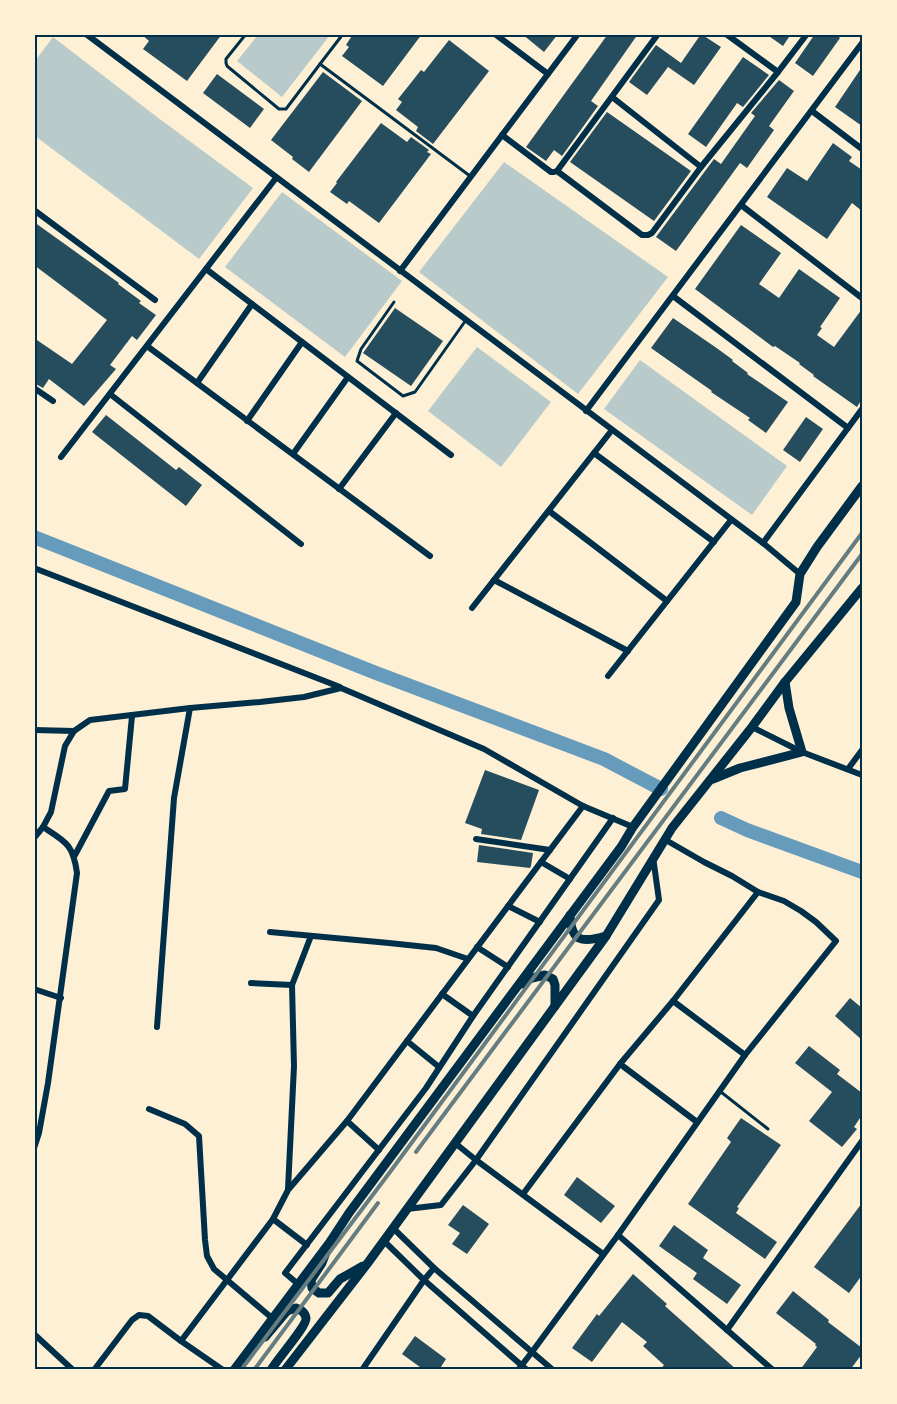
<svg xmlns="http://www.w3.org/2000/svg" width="897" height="1404" font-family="'Titillium Web',sans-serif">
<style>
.green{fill:#b9caca}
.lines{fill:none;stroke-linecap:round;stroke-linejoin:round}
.canal{stroke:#669bbc;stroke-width:14}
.building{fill:#264d5e}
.service{stroke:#003049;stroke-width:3}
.minor{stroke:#003049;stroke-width:6}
.secondary{stroke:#003049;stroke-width:9}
.rail{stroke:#657d81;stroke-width:4}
.neatline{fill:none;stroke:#003049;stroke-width:2}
</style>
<rect width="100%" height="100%" fill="#fdf0d5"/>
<g class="green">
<path d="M258 35V34L330 35 282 97 237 61Z"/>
<path d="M53 37 157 117 253 188 199 259 35 136V61Z"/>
<path d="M504 162 668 277 578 394 419 272Z"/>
<path d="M282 192 402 281 345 357 225 267Z"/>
<path d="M477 347 551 402 501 467 428 411Z"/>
<path d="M640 360 787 466 752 515 604 409Z"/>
</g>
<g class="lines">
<g class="canal">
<path d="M34 537 376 673 604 759 661 789"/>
<path d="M721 818 747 830 862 872"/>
</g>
</g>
<g class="building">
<path d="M141 34H222L187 81 143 49 149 41Z"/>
<path d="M353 34H422L383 86 342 56 349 47 346 45Z"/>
<path d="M522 34H558L544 52Z"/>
<path d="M608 34H638L591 101 598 106 562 156 554 150 546 161 526 147Z"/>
<path d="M701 34 721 47 694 85 668 67 647 95 629 82 656 45 681 63Z"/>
<path d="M766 34H791L783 46Z"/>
<path d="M815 34H835L840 38 813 76 795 63Z"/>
<path d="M449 40 489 71 433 144 416 131 418 127 396 110 402 102 398 99 410 84 421 70 424 72Z"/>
<path d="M743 57 769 75 743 107 737 103 735 106 706 147 688 134Z"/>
<path d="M862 67V126L835 107Z"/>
<path d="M323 72 362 101 309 172 292 159 293 157 271 140Z"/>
<path d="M217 74 264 109 250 128 203 93Z"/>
<path d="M779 80 794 91 769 126 774 130 747 168 740 163 676 251 656 237 714 159 721 164 755 116 751 113Z"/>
<path d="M607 112 691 171 654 221 570 162Z"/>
<path d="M381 123 407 142 411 137 429 150 427 152 431 154 379 223 349 201 347 204 330 192 337 183 336 182Z"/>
<path d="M833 143 852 157 849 161 862 170V211L852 203 827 239 767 197 787 168 807 181Z"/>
<path d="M34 222 119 283 118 284 141 301 139 303 156 315 137 340 132 336 110 365 116 369 84 406 49 379 43 388 34 383V338L72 364 107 320 34 265Z"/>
<path d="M741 225 781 253 759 284 779 298 799 269 840 298 820 327 822 328 817 335 834 347 862 309V399L857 407 813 376 814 375 799 364 800 363 775 346 773 347 695 289Z"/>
<path d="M395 308 443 341 411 386 363 353Z"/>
<path d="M673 318 718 349 733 360 732 361 748 373 747 374 788 402 766 433 748 420 750 418 711 392 712 391 651 348Z"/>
<path d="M106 415 176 470 179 467 202 485 186 506 92 432Z"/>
<path d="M806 417 823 429 800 462 783 450Z"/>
<path d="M485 770 539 790 521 840 481 834 482 829 465 823Z"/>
<path d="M479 845 533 853 531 866 530 868 477 862Z"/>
<path d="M850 998 862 1008V1040L835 1016Z"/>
<path d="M809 1046 840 1070 837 1074 862 1093V1115L854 1127 857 1129 842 1147 809 1121 832 1092 795 1063Z"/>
<path d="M741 1118 781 1145 737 1207 739 1208 736 1213 777 1242 765 1259 688 1204 731 1142 727 1138Z"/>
<path d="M577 1177 615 1206 601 1223 564 1195Z"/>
<path d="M862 1203V1275L849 1293 814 1267Z"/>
<path d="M463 1205 489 1224 467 1254 452 1244 460 1233 448 1225Z"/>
<path d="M674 1225 708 1250 703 1258 741 1285 727 1304 693 1279 697 1273 659 1246Z"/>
<path d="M633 1274 667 1304 665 1306 737 1370H660L664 1365 643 1346 647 1342 622 1322 592 1362 572 1348 597 1314 599 1316Z"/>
<path d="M793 1291 829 1320 828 1322 862 1348V1354L850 1370H800L817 1347 815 1345 816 1344 776 1313Z"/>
<path d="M415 1336 446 1359 439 1370H424L402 1354Z"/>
</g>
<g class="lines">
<g class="service">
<path d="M246 34 226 59V63L227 66 279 109H286L320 64 470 176"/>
<path d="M320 64 343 34"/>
<path d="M394 302 361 349 357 361 403 396 415 392 466 320"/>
<path d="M721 1092 768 1129"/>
</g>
<g class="minor">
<path d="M86 34 763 543 800 574"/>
<path d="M495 34 548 74"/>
<path d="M726 34 778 72"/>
<path d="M612 97 701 167"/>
<path d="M812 111 862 149"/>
<path d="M502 135 551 172H554L557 171 658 34"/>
<path d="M557 171 642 235H648L652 233 701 167 778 72 807 34"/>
<path d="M741 205 862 298"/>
<path d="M34 210 155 300"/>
<path d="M206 269 451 455"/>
<path d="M400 271 578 34"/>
<path d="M673 296 848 428"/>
<path d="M147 346 430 556"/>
<path d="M197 383 252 304"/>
<path d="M34 388 53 401"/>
<path d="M110 394 301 544"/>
<path d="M586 411 862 43"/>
<path d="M247 421 302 342"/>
<path d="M594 453 714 542"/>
<path d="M293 454 348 377"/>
<path d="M61 457 276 178"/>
<path d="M339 489 396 413"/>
<path d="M549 511 667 601"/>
<path d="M763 543 862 409"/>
<path d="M34 568 340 687"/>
<path d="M494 580 628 651"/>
<path d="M472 608 612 430"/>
<path d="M608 676 731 520"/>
<path d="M752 727 802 752 862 775"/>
<path d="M34 730 74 731"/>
<path d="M848 769 862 750"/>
<path d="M34 838 43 827 51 812 65 746 74 731 90 720 190 708 260 702 304 697 341 688 484 749 583 806 633 827"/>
<path d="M476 839 550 850"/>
<path d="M75 855 109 791 125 789 132 716"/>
<path d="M541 862 570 879"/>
<path d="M508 906 540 922"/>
<path d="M270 932 389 943 436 948 468 959"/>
<path d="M477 947 508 967"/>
<path d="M251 983 292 985"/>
<path d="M34 989 61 998"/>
<path d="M442 994 473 1016"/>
<path d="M673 1001 745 1055"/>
<path d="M157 1027 174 798 190 708"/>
<path d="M407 1041 439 1067"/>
<path d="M620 1064 697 1122"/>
<path d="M149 1109 185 1124 199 1136 205 1240 207 1256 214 1269 272 1318"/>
<path d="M347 1121 379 1150"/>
<path d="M455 1143 476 1160 603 1254"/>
<path d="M34 1148 39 1133 48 1083 77 873C73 844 66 842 43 827"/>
<path d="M288 1189 294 1066 292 985 311 936"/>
<path d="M523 1194 620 1064 673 1001 758 892"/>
<path d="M407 1209 441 1205 476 1160 659 900 653 857"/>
<path d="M273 1219 307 1245"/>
<path d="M393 1228 434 1268 553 1370"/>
<path d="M618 1235 773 1370"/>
<path d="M384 1241 424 1280 527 1370"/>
<path d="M298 1284 285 1273 426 1088 473 1016 613 818"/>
<path d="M727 1330 862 1141"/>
<path d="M34 1334 73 1370"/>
<path d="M94 1370 132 1320 139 1315 148 1316 181 1341"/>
<path d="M223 1370 181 1341 273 1219 288 1190 347 1121 583 806"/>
<path d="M362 1370 424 1280 434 1268"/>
<path d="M518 1370 532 1352 618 1235 745 1055 836 941 816 922 801 911 784 901 758 892 732 876 704 862 664 839"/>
</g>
<g class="secondary">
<path d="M713 779 740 768 802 752 789 708 785 682"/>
<path d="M570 915C571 942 582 943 606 936"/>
<path d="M522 984 532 978 545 975 553 979 555 985V1006"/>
<path d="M327 1250 322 1263 311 1280 312 1288 319 1293H328L340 1279 363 1266"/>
<path d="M265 1337 287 1311 296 1308C301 1310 305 1312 306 1318 307 1326 277 1359 271 1370"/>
<path d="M234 1370 330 1242 349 1213 621 847 633 827 796 602 800 574 817 547 862 486"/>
<path d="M285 1370 367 1264 606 936 672 828 752 727 785 682 862 588"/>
</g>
<g class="rail">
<path d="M416 1152 862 554"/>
<path d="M241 1370 390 1172 862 533"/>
<path d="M254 1370 378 1203"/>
</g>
</g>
<rect width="897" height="1404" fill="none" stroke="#fdf0d5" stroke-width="72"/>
<rect x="36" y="36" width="825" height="1332" class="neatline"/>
</svg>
